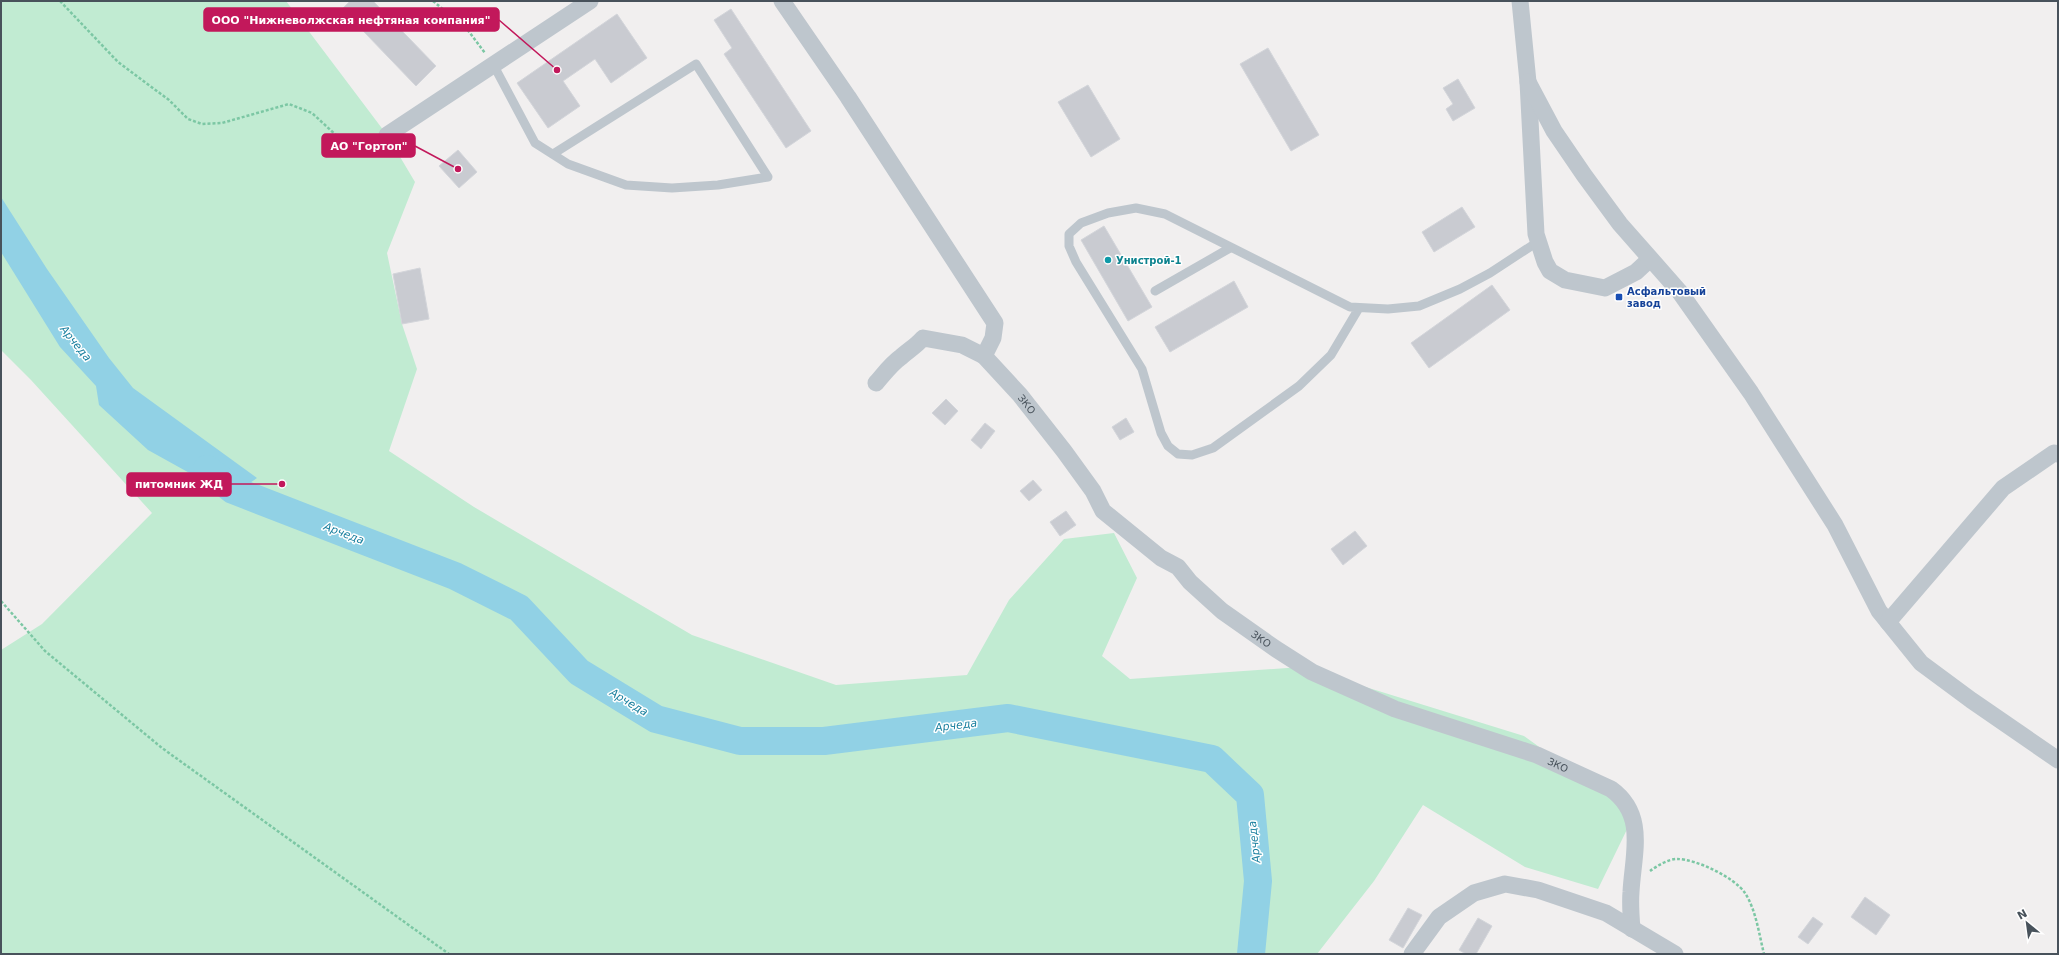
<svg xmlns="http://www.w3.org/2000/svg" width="2059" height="955" font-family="'DejaVu Sans',sans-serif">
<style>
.green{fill:#c1ebd2}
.water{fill:#91d1e5}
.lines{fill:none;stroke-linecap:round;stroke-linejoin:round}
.river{stroke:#91d1e5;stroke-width:28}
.building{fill:#c9cbd1;stroke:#d3d5da}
.path{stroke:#7cc7a4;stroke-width:2.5;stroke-dasharray:3 2;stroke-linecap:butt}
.service{stroke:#bec6cd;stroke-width:9}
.minor{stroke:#bec6cd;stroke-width:17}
.culture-dot{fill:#0f9aa8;stroke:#fff;stroke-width:1.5}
.transit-dot{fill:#1a4fb4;stroke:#fff;stroke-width:1.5}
.labels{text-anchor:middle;stroke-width:3;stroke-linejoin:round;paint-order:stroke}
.culture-label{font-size:10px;font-weight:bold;fill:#0d838f;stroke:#fff;text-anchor:start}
.transit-label{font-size:10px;font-weight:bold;fill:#164399;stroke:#fff;text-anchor:start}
.street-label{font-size:10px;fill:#48525b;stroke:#fff}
.water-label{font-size:11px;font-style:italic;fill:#187f9e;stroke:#fff}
.leader{fill:none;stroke:#c2185b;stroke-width:1.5}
.callout-dot{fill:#c2185b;stroke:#fff;stroke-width:1.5}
.callout{fill:#c2185b;stroke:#c2185b;stroke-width:1.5}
.callout-label{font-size:11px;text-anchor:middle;font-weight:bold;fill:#fff}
</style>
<rect width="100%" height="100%" fill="#f1efef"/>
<path class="green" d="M1 1H286L387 135 415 182 387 253 402 324 417 369 389 451 474 507 692 635 836 685 967 675 1009 600 1064 539 1114 533 1137 578 1102 656 1130 679 1301 667 1524 736 1634 815 1598 889 1525 867 1423 805 1374 881 1317 954H1V650L42 624 152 513 31 380 1 350Z"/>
<path class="water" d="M1 197 47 269 109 358 133 388 257 478 231 496 148 450 99 405 96 386 60 347 1 252Z"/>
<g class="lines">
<path class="river" d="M207 469 233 490 455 576 519 608 579 672 656 719 740 741H824L1008 718 1212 759 1250 795 1258 881 1251 954"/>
</g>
<g class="building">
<path d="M350 1H373L436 66 416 86 342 9Z"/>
<path d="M731 9 811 131 786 148 724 54 732 48 714 20Z"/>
<path d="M617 14 647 58 611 83 595 59 563 81 580 106 548 128 517 83Z"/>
<path d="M1268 48 1319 135 1291 151 1240 64Z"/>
<path d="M1458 79 1475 108 1453 121 1446 109 1453 104 1443 88Z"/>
<path d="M1088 85 1120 139 1091 157 1058 102Z"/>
<path d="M458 150 477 172 459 188 439 166Z"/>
<path d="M1462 207 1475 227 1434 252 1422 232Z"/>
<path d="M1104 226 1152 307 1128 321 1081 240Z"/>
<path d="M420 268 429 319 402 324 393 274Z"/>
<path d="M1234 281 1248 307 1170 352 1155 327Z"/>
<path d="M1492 285 1510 310 1429 368 1411 343Z"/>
<path d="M946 399 958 411 945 425 932 413Z"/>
<path d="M1126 418 1134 432 1120 440 1112 427Z"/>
<path d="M985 423 995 431 981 449 971 440Z"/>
<path d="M1033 480 1042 490 1029 501 1020 491Z"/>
<path d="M1066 511 1076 525 1060 536 1050 522Z"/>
<path d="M1355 531 1367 546 1343 565 1331 549Z"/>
<path d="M1865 897 1890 915 1876 935 1851 917Z"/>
<path d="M1408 908 1422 915 1403 948 1389 940Z"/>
<path d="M1813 917 1823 924 1808 944 1798 937Z"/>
<path d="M1478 918 1492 926 1476 954H1466L1459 950Z"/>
</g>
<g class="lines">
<g class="path">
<path d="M60 1 118 62 169 100 188 119 202 124 222 123 289 104 312 113 350 148 367 147 374 142"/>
<path d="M433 1 467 29 485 53"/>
<path d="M1 601 45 651 162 748 449 954"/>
<path d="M1650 871C1657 866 1668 859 1677 859 1696 859 1734 877 1745 893 1756 910 1759 934 1764 954"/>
</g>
<g class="service">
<path d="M493 64 535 143 568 164 626 185 672 188 718 185 768 177 696 64 553 154"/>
<path d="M1155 291 1230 248"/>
<path d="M1359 308 1331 355 1299 386 1213 448 1192 455 1178 454 1168 446 1161 433 1142 369 1076 262 1069 246V234L1081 223 1108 213 1136 208 1165 214 1350 307 1388 309 1419 306 1460 289 1490 273 1539 241"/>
</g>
<g class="minor">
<path d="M782 1 848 97 995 323 993 338 984 356"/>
<path d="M1520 1 1528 82 1536 234 1545 262 1550 271 1565 280 1605 288 1636 272 1650 259"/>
<path d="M1528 82 1554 131 1584 175 1620 224 1679 291 1751 393 1835 525 1879 611 1921 663 1971 700 2058 760"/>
<path d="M387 135 590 1"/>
<path id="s1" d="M876 383C884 374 891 364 901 357 909 350 916 346 923 338L962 345 984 356 1020 395 1064 451 1093 491 1103 511 1161 558 1178 567 1190 582 1222 611 1276 649 1312 672 1395 709 1537 755 1611 789C1647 815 1633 854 1631 892 1630 904 1631 917 1632 929"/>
<path d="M1888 622 2003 488 2054 453 2058 454"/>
<path d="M1412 954 1439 917 1474 893 1505 884 1538 890 1606 913 1675 954"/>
</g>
</g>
<circle class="culture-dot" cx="1108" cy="260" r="4"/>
<rect class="transit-dot" x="1615" y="293" width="8" height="8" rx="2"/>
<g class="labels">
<g class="culture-label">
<text x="1116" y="264">Унистрой-1</text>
</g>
<g class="transit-label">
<text x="1627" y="295">Асфальтовый<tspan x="1627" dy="12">завод</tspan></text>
</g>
<g class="street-label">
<text dy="4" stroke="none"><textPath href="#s1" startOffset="194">ЗКО</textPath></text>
<text dy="4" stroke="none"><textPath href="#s1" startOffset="530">ЗКО</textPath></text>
<text dy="4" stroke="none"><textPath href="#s1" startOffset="854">ЗКО</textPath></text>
</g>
<g class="water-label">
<text transform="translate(76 343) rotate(51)" y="4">Арчеда</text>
<text transform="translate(344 533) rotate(21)" y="4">Арчеда</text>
<text transform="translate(629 702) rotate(31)" y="4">Арчеда</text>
<text transform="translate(956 725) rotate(-7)" y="4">Арчеда</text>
<text transform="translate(1254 842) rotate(-96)" y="4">Арчеда</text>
</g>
</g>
<path class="leader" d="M557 70L499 20M458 169L415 146M282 484L231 484"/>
<g class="callout-dot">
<circle cx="557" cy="70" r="4"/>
<circle cx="458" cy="169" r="4"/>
<circle cx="282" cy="484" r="4"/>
</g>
<g class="callout">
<rect x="204" y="8" width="295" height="23" rx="4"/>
<rect x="322" y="134" width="93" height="23" rx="4"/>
<rect x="127" y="473" width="104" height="23" rx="4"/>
</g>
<g class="callout-label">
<text x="351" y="24">ООО "Нижневолжская нефтяная компания"</text>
<text x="369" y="150">АО "Гортоп"</text>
<text x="179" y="488">питомник ЖД</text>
</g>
<rect width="2059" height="955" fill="none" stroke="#48525b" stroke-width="4"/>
<g transform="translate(2027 923) rotate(331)" stroke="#ffffff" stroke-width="3" paint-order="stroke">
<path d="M0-3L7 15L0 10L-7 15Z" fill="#48525b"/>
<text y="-6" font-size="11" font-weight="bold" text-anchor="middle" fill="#48525b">N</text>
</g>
</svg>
